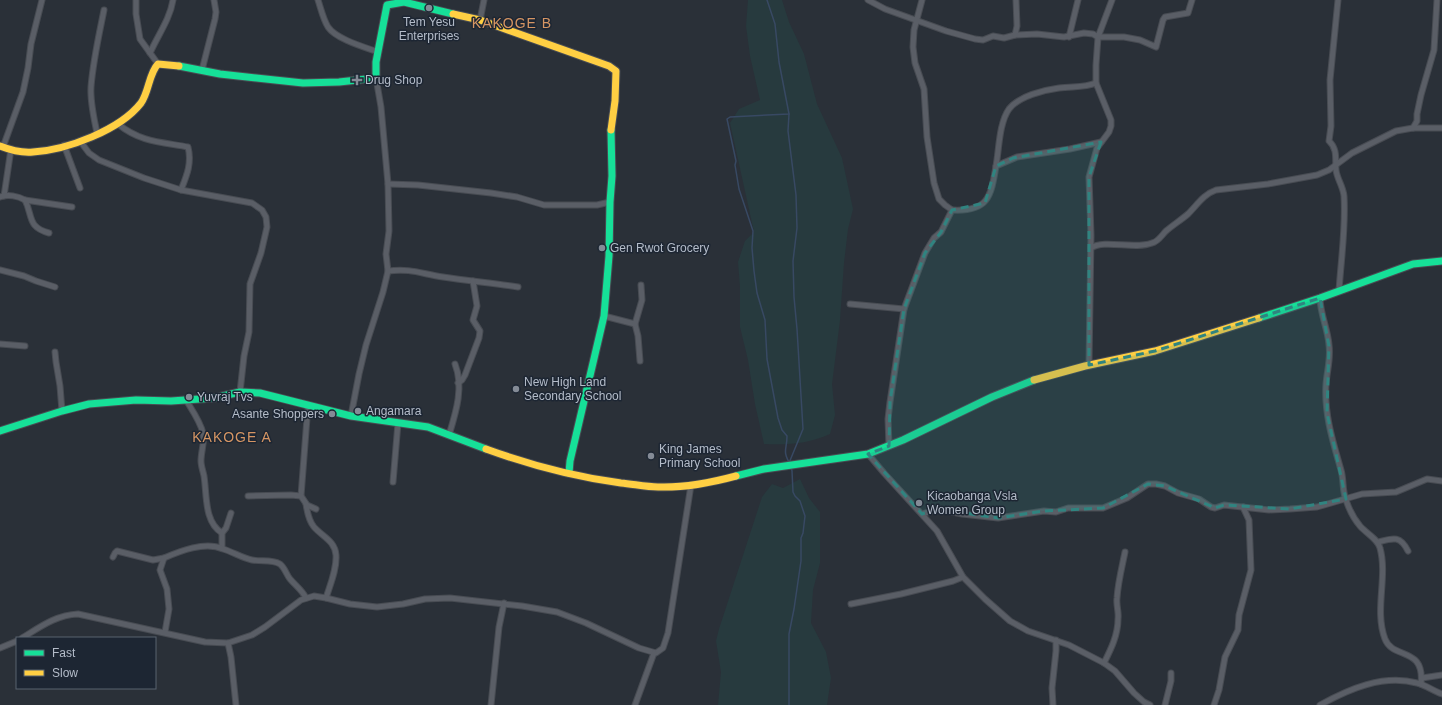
<svg xmlns="http://www.w3.org/2000/svg" width="1442" height="705" font-family="Helvetica,sans-serif">
<style>
.green{fill:#273a3e}
.lines{fill:none;stroke-linecap:round;stroke-linejoin:round}
.stream{stroke:#384963;stroke-width:1.5}
.street-casing{stroke:#484c53;stroke-width:7}
.fast-casing{stroke:#484c53;stroke-width:9}
.slow-casing{stroke:#484c53;stroke-width:9}
.street{stroke:#5a5e66;stroke-width:5}
.fast{stroke:#16e098;stroke-width:7}
.slow{stroke:#ffcf43;stroke-width:7}
.marked{fill:#308480;fill-opacity:0.2;stroke:#308480;stroke-width:3;stroke-dasharray:8 5;stroke-linejoin:round}
.poi-dot{fill:#848b96;stroke:#1d2633;stroke-width:1.5}
.labels{text-anchor:middle;stroke-width:3;stroke-linejoin:round;paint-order:stroke}
.poi-label{font-size:12px;fill:#b4bcc9;stroke:#1d2633;text-anchor:start}
.quarter-label{font-size:14px;letter-spacing:1px;fill:#d59563;stroke:#1d2633}
</style>
<rect width="100%" height="100%" fill="#2a3038"/>
<g class="green">
<path d="M748 0H782L789 22 804 54 817 104 842 158 853 209 848 229 844 263 840 320 832 384 835 415 830 434C808 444 788 445 764 444L755 404 748 360 740 327V287L738 262 745 241 754 232 730 123 739 109 760 100 750 56 746 26Z"/>
<path d="M800 479 809 498 820 512V563L813 590 811 623 826 652 831 678 827 705H718L721 672 716 641 719 629 762 497 772 484 783 488Z"/>
</g>
<g class="lines">
<g class="stream">
<path d="M767 0 775 24 779 62 789 114 730 117 727 119 736 161 735 165 739 189 753 231 752 248 754 271 757 293 765 320 767 359 778 418 782 430 787 436C787 450 782 450 790 464"/>
<path d="M789 114 788 131 796 195 797 228 793 261 794 297 797 329 803 429 789 463"/>
<path d="M789 705V634L794 609 801 561V538L803 533 805 516 800 501 795 496 793 492 792 471 791 467"/>
</g>
<defs>
<g id="street">
<path d="M136 0V14L140 39 158 64"/>
<path d="M318 0C321 9 323 19 328 27 336 39 364 47 378 52"/>
<path d="M868 0 885 9 946 31 975 39 983 40 993 36 1004 38 1015 35 1037 34 1064 37 1084 33 1093 34 1098 37H1124L1140 40 1156 47 1163 20 1165 17 1188 13 1192 0"/>
<path d="M1338 0 1330 80 1331 126 1329 141C1338 149 1335 160 1336 170 1337 179 1343 186 1344 196 1346 228 1341 259 1339 291"/>
<path d="M480 20 484 0"/>
<path d="M1015 35 1017 26 1016 0"/>
<path d="M1069 37 1078 0"/>
<path d="M150 53C158 35 170 19 173 0"/>
<path d="M202 70 215 19 216 12 214 0"/>
<path d="M118 124C140 142 161 142 188 147 192 163 187 175 181 190"/>
<path d="M1413 128 1417 121V114L1421 95 1434 50 1437 0"/>
<path d="M97 133C94 118 90 102 91 87 93 61 99 35 104 10"/>
<path d="M80 141 89 153 99 160 144 178 181 190 252 203 262 210 266 217 267 227 261 253 250 284 249 332 244 356 240 392"/>
<path d="M64 145 80 188"/>
<path d="M3 147 23 92 28 68 31 44 42 0"/>
<path d="M996 166C999 150 999 123 1009 109 1019 96 1044 90 1059 88 1072 86 1084 88 1096 83"/>
<path d="M388 184 418 185 491 193 517 197 544 205H597L610 202"/>
<path d="M4 196 11 149"/>
<path d="M0 197C8 194 18 196 25 200 33 216 27 227 49 233"/>
<path d="M25 200 72 207"/>
<path d="M952 210C988 212 991 197 996 166L1017 157 1070 149 1101 142"/>
<path d="M1091 248C1105 239 1134 250 1152 243 1158 242 1162 235 1166 231 1173 225 1181 220 1188 214 1197 205 1204 194 1216 190L1268 184 1317 175 1329 170 1352 153 1396 131 1413 128H1442"/>
<path d="M0 270 24 276 36 281 55 287"/>
<path d="M388 271C411 268 422 274 443 277 468 281 493 283 518 287"/>
<path d="M1320 298C1320 313 1328 330 1329 345 1331 358 1327 371 1326 384 1324 414 1333 442 1341 470 1344 480 1342 490 1346 500 1349 509 1354 519 1360 526 1367 534 1378 539 1380 548 1388 577 1374 610 1385 639 1393 660 1425 646 1421 684"/>
<path d="M850 304 904 309"/>
<path d="M604 316 635 324 638 336 640 361"/>
<path d="M635 324 642 300 641 285"/>
<path d="M0 344 25 346"/>
<path d="M55 352 56 362 60 386 62 411"/>
<path d="M1089 365 1091 235 1089 177 1097 148 1109 132 1111 126V120L1096 83V65L1098 37 1112 0"/>
<path d="M458 383 462 380 465 375 479 338 480 331 473 320 477 306 473 281"/>
<path d="M186 400C192 410 200 421 203 433 205 442 201 451 201 461 201 466 203 471 204 476 207 495 204 522 222 533"/>
<path d="M308 405 301 496 307 505 316 509"/>
<path d="M351 416 359 374 366 345 383 292 388 271 386 254 389 231 388 184 381 107 376 78"/>
<path d="M449 435C456 412 464 387 455 364"/>
<path d="M889 446 888 419 890 402 904 309 925 253 934 238 941 232 952 210 945 205 939 199 934 183 927 137 924 89 915 63 913 47 914 30 922 0"/>
<path d="M868 454 884 473 937 531 963 577 985 599 1010 621 1028 631 1069 645 1104 663 1115 671 1134 693 1144 702 1150 705"/>
<path d="M393 482 398 423"/>
<path d="M248 496 291 495 301 496"/>
<path d="M306 504C307 511 309 521 314 527 323 537 335 541 336 555 337 569 330 585 326 598"/>
<path d="M922 514 938 509 962 514 998 518 1044 511 1056 512 1068 508H1103L1127 498 1148 484H1156L1165 486 1178 493 1199 499 1211 507 1215 508 1224 505 1269 510 1290 509 1317 507 1362 494 1396 492 1427 479 1442 481"/>
<path d="M1378 542C1393 538 1400 535 1408 551"/>
<path d="M222 548V533L226 528 231 513"/>
<path d="M113 557 115 553 117 551 153 560 164 558"/>
<path d="M851 604 901 594 953 581 963 577"/>
<path d="M165 632 169 609 167 589 160 570 164 558C180 551 205 541 223 549 233 552 242 558 252 560 262 562 271 559 280 564 285 568 286 574 290 579 296 586 302 590 306 598"/>
<path d="M22 638C40 627 56 615 78 614L205 642 228 643 252 635 265 627 301 600 314 596 326 598 350 604 377 607 403 604 425 599 450 598 522 606 557 612 586 623 639 648 656 653 663 648 668 633 691 485"/>
<path d="M228 643 231 657 236 705"/>
<path d="M0 648 17 641"/>
<path d="M1104 663C1111 649 1118 635 1118 619 1119 612 1116 605 1117 598 1118 582 1122 567 1125 552"/>
<path d="M1422 678 1442 675"/>
<path d="M491 705 499 627 504 603"/>
<path d="M635 705 654 653"/>
<path d="M1053 705 1052 688 1056 651V640"/>
<path d="M1165 705 1171 681V673"/>
<path d="M1214 705 1219 690 1225 657 1238 630 1239 615 1251 570 1249 520 1243 507"/>
<path d="M1320 705C1349 689 1383 674 1417 683 1426 685 1433 691 1442 694"/>
</g>
<g id="fast">
<path d="M179 66 220 74 303 83 339 82 376 78V62L387 5 404 2 453 14"/>
<path d="M1259 318 1320 298 1413 264 1442 261"/>
<path d="M0 431 62 411 89 404 136 400 171 401 214 398 240 392 260 393 351 416 428 427 486 449"/>
<path d="M569 473 570 461 604 316 609 256 610 202 612 176 611 130"/>
<path d="M736 476 764 469 868 454 903 440 992 397 1034 380"/>
</g>
<g id="slow">
<path d="M453 14 480 20 609 66 616 71 615 101 611 130"/>
<path d="M0 146C10 150 22 153 33 152 67 150 120 130 141 103 149 92 149 73 158 64L179 66"/>
<path d="M1034 380 1085 366 1155 351 1259 318"/>
<path d="M486 449C530 465 575 477 621 483 633 484 646 487 658 487 684 488 710 483 736 476"/>
</g>
</defs>
<use href="#street" class="street-casing"/>
<use href="#fast" class="fast-casing"/>
<use href="#slow" class="slow-casing"/>
<use href="#street" class="street"/>
<use href="#fast" class="fast"/>
<use href="#slow" class="slow"/>
</g>
<path class="marked" d="M1101 142 1089 177V365L1155 351 1320 298 1329 346 1327 413 1346 499 1290 509 1224 505 1215 508 1165 486 1148 484 1103 508 1044 511 998 518 938 509 922 514 868 454 889 446 890 402 904 309 925 253 941 232 952 210 985 203 996 166 1013 158Z"/>
<g class="poi-dot">
<circle cx="429" cy="8" r="4"/>
<path d="M355 74h4v4h4v4h-4v4h-4v-4h-4v-4h4z"/>
<circle cx="602" cy="248" r="4"/>
<circle cx="516" cy="389" r="4"/>
<circle cx="189" cy="397" r="4"/>
<circle cx="358" cy="411" r="4"/>
<circle cx="332" cy="414" r="4"/>
<circle cx="651" cy="456" r="4"/>
<circle cx="919" cy="503" r="4"/>
</g>
<g class="labels">
<g class="poi-label">
<text x="429" y="26" text-anchor="middle">Tem Yesu<tspan x="429" dy="14">Enterprises</tspan></text>
<text x="365" y="84">Drug Shop</text>
<text x="610" y="252">Gen Rwot Grocery</text>
<text x="524" y="386">New High Land<tspan x="524" dy="14">Secondary School</tspan></text>
<text x="197" y="401">Yuvraj Tvs</text>
<text x="366" y="415">Angamara</text>
<text x="324" y="418" text-anchor="end">Asante Shoppers</text>
<text x="659" y="453">King James<tspan x="659" dy="14">Primary School</tspan></text>
<text x="927" y="500">Kicaobanga Vsla<tspan x="927" dy="14">Women Group</tspan></text>
</g>
<g class="quarter-label">
<text x="512" y="28">KAKOGE B</text>
<text x="232" y="442">KAKOGE A</text>
</g>
</g>
<rect x="16" y="637" width="140" height="52" fill="#1d2633" stroke="#59626f"/>
<rect x="24" y="650" width="20" height="6" fill="#16e098" stroke="#59626f"/>
<text x="52" y="657" font-size="12" fill="#b4bcc9">Fast</text>
<rect x="24" y="670" width="20" height="6" fill="#ffcf43" stroke="#59626f"/>
<text x="52" y="677" font-size="12" fill="#b4bcc9">Slow</text>
</svg>
